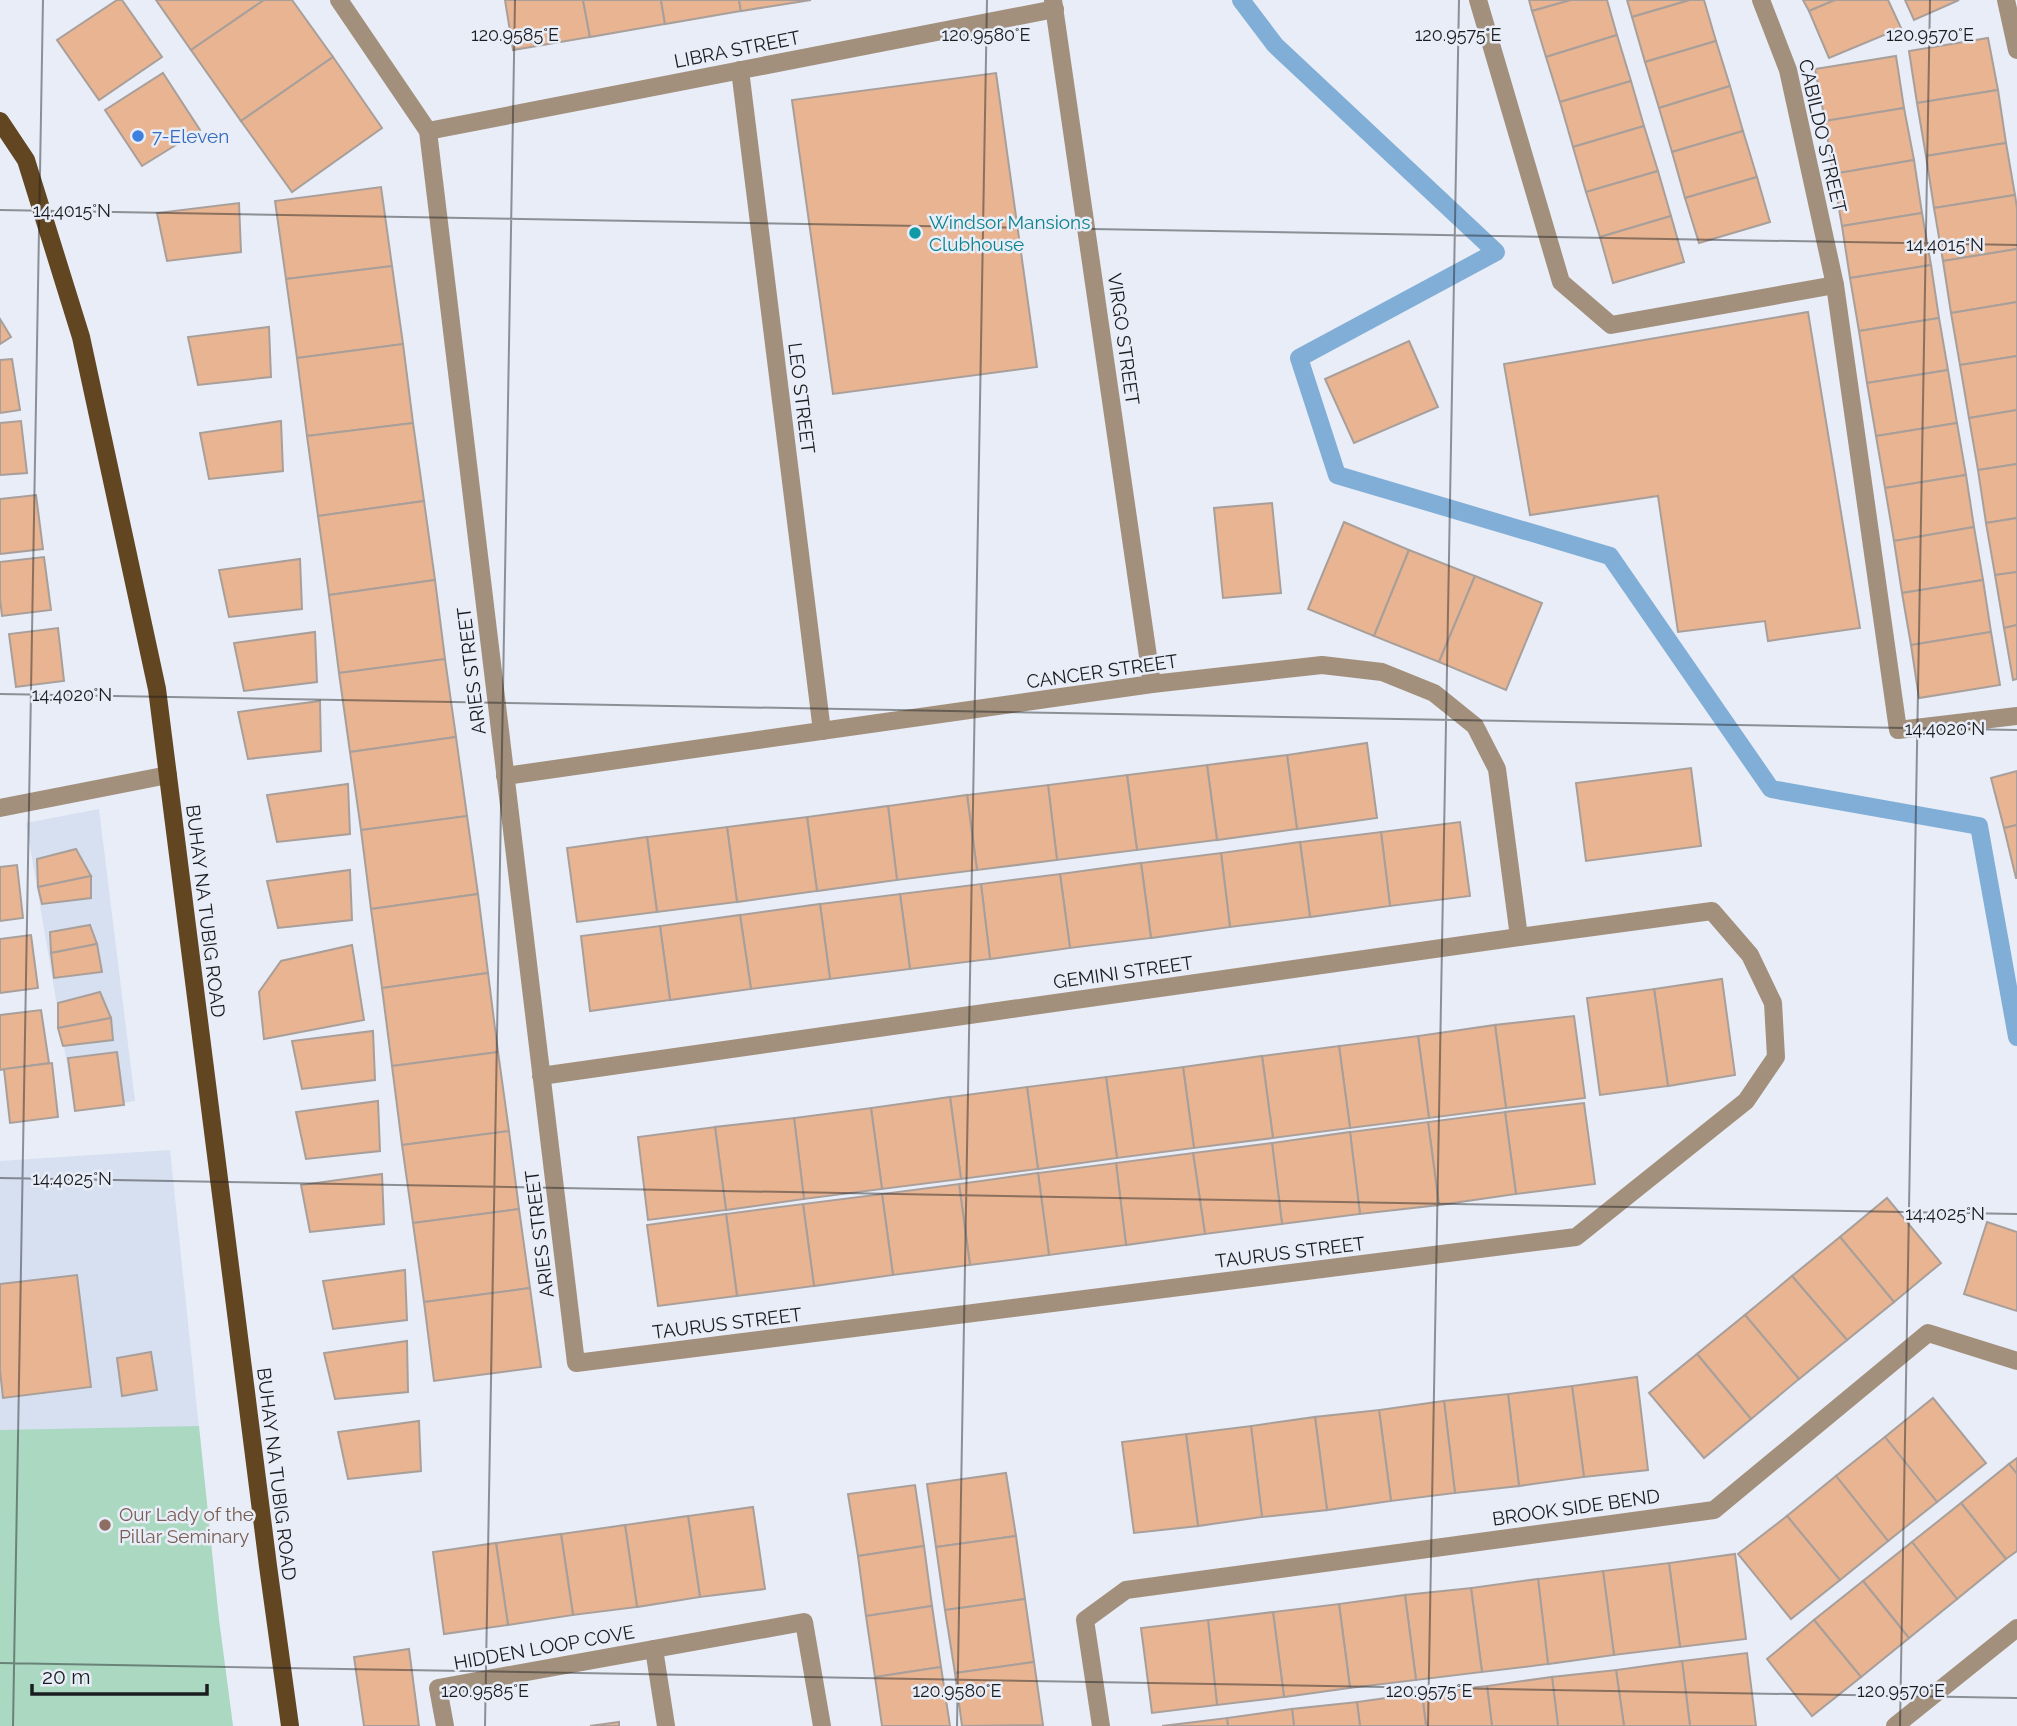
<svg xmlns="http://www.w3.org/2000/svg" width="2017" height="1726" font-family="Raleway,sans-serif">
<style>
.built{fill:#d7e0f0}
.green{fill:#abd8c1}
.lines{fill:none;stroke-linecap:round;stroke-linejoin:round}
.stream{stroke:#81aed7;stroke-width:18}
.building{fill:#e8b492;stroke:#a99f9a;stroke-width:2}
.minor{stroke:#a2907d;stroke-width:18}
.major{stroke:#624521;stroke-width:18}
.ticks{fill:none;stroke:#1b1c20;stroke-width:2;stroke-opacity:0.45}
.shop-dot{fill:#3f7fe0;stroke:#e8edf7;stroke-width:2.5}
.culture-dot{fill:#0f9aa8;stroke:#e8edf7;stroke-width:2.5}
.education-dot{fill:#8d6e63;stroke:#e8edf7;stroke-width:2.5}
.labels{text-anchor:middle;stroke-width:5;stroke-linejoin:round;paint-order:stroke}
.street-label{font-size:19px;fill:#1b1c20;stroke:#e8edf7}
.shop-label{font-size:19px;fill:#366cbe;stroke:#e8edf7;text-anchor:start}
.culture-label{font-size:19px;fill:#0d838f;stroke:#e8edf7;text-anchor:start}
.education-label{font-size:19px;fill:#785e54;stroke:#e8edf7;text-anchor:start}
.ticks-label{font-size:18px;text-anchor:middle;fill:#1b1c20;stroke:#e8edf7;stroke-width:5;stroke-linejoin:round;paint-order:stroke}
</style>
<rect width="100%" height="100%" fill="#e8edf7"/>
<g class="built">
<path d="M99 809 135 1101 75 1111 26 823Z"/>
<path d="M170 1150 219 1620 233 1726H0V1161Z"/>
</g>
<path class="green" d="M199 1426 219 1620 233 1726H0V1430Z"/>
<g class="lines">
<path class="stream" d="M1241 0 1275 45 1496 252 1299 358 1337 475 1610 556 1771 789 1979 826 2017 1037"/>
</g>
<g class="building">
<path d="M117 0H122L162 57 99 100 57 40Z"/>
<path d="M156 0H264L191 50Z"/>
<path d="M264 0H292L333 57 241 121 191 50Z"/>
<path d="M505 0H583L590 37 513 50Z"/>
<path d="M583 0H661L665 24 590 37Z"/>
<path d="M661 0H739L741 11 665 24Z"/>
<path d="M739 0H811L741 11Z"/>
<path d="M1529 0H1571L1532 11Z"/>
<path d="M1571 0H1607L1617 35 1546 57 1532 11Z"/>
<path d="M1627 0H1690L1632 17Z"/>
<path d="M1690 0H1704L1716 41 1645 62 1632 17Z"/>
<path d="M1803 0H1835L1809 11Z"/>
<path d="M1835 0H1888L1901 28 1829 58 1809 11Z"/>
<path d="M1905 0H1959L1914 20Z"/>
<path d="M1617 35 1631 81 1560 102 1546 57Z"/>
<path d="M1988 38 1998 90 1917 103 1909 51Z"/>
<path d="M1716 41 1730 86 1659 108 1645 62Z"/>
<path d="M1896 56 1904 108 1825 121 1815 69Z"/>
<path d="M333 57 382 128 292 192 241 121Z"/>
<path d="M163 73 200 130 142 166 105 110Z"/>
<path d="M996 73 1037 367 833 394 792 100Z"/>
<path d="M1631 81 1644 126 1573 147 1560 102Z"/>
<path d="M1730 86 1743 131 1672 152 1659 108Z"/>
<path d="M1998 90 2006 143 1926 156 1917 103Z"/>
<path d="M1904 108 1914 160 1833 174 1825 121Z"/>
<path d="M1644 126 1658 171 1586 192 1573 147Z"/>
<path d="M1743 131 1757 177 1685 198 1672 152Z"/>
<path d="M2006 143 2015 195 1934 208 1926 156Z"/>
<path d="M1914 160 1922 213 1842 226 1833 174Z"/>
<path d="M1658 171 1671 216 1600 237 1586 192Z"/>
<path d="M1757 177 1770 222 1699 243 1685 198Z"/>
<path d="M381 187 392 266 286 279 275 201Z"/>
<path d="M2015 195 2017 208V249L1943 261 1934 208Z"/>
<path d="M239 203 241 252 167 261 157 213Z"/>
<path d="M1922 213 1931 265 1850 278 1842 226Z"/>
<path d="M1671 216 1684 262 1613 283 1600 237Z"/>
<path d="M2017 249V302L1951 313 1943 261Z"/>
<path d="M1931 265 1939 318 1859 331 1850 278Z"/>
<path d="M392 266 403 344 297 358 286 279Z"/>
<path d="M2017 302V356L1960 365 1951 313Z"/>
<path d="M1808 312 1860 628 1768 641 1765 621 1678 632 1658 496 1530 515 1504 364Z"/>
<path d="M1939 318 1948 370 1867 383 1859 331Z"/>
<path d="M0 319 11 337 0 344Z"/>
<path d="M269 327 271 377 198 385 188 337Z"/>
<path d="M1409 341 1438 407 1354 443 1325 379Z"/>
<path d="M403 344 413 423 307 436 297 358Z"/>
<path d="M2017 356V410L1969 418 1960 365Z"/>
<path d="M12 359 20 410 0 413V360Z"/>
<path d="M1948 370 1957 423 1876 436 1867 383Z"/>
<path d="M2017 410V464L1978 470 1969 418Z"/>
<path d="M21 421 27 473 0 475V423Z"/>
<path d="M281 421 283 471 209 479 200 433Z"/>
<path d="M413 423 424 501 318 516 307 436Z"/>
<path d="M1957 423 1966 475 1885 488 1876 436Z"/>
<path d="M2017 464V518L1986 523 1978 470Z"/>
<path d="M1966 475 1974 527 1894 541 1885 488Z"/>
<path d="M36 495 43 549 0 554V499Z"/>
<path d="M424 501 435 580 329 595 318 516Z"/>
<path d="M1272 503 1281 593 1223 598 1214 508Z"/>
<path d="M2017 518V572L1995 575 1986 523Z"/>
<path d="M1344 522 1409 550 1374 636 1308 609Z"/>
<path d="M1974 527 1983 580 1902 593 1894 541Z"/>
<path d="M1409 550 1475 576 1439 662 1374 636Z"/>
<path d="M44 557 51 610 2 616 0 599V562Z"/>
<path d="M300 559 302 609 229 617 219 570Z"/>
<path d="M2017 572V625L2004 628 1995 575Z"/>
<path d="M1475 576 1542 603 1506 690 1439 662Z"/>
<path d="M435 580 445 659 339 673 329 595Z"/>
<path d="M1983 580 1991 632 1911 645 1902 593Z"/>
<path d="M2017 625V679L2013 680 2004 628Z"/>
<path d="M58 628 64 681 16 687 9 634Z"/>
<path d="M315 632 317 682 244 691 234 643Z"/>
<path d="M1991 632 2000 685 1919 698 1911 645Z"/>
<path d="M445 659 456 737 350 752 339 673Z"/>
<path d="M320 701 321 751 248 759 238 712Z"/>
<path d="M456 737 467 816 361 830 350 752Z"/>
<path d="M1367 743 1377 818 1297 829 1287 755Z"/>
<path d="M1287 755 1297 829 1217 840 1207 765Z"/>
<path d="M1207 765 1217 840 1137 850 1127 775Z"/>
<path d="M1691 768 1701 846 1586 861 1576 783Z"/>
<path d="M2017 771V825L2004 828 1991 778Z"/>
<path d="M1127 775 1137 850 1057 860 1048 785Z"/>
<path d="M348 784 350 834 277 842 267 795Z"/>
<path d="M1048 785 1057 860 977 870 967 795Z"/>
<path d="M967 795 977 870 897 880 888 806Z"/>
<path d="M888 806 897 880 817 891 807 817Z"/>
<path d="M467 816 478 894 371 909 361 830Z"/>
<path d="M807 817 817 891 737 902 727 827Z"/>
<path d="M1460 822 1470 896 1390 906 1381 832Z"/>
<path d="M2017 825V878H2016L2004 828Z"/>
<path d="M727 827 737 902 657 912 647 837Z"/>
<path d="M1381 832 1390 906 1310 917 1300 842Z"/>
<path d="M647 837 657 912 577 922 567 848Z"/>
<path d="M1300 842 1310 917 1230 927 1221 853Z"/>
<path d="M76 849 91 876 38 887 37 859Z"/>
<path d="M1221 853 1230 927 1151 938 1141 863Z"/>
<path d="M1141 863 1151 938 1070 948 1060 874Z"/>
<path d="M17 865 23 918 0 921V867Z"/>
<path d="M350 870 352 920 278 928 267 881Z"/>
<path d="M1060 874 1070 948 990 959 981 884Z"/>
<path d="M91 876V898L42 904 38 887Z"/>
<path d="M981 884 990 959 910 969 900 894Z"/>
<path d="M478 894 488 973 382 988 371 909Z"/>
<path d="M900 894 910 969 830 979 820 904Z"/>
<path d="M820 904 830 979 751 989 740 915Z"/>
<path d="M740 915 751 989 670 1000 660 926Z"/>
<path d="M90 925 97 944 51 953 50 932Z"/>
<path d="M660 926 670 1000 590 1011 581 936Z"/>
<path d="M31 935 38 988 0 993V939Z"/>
<path d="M97 944 102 972 54 978 51 953Z"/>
<path d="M352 945 364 1020 264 1039 259 992 281 961Z"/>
<path d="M488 973 498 1052 392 1066 382 988Z"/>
<path d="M1722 979 1735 1075 1668 1086 1654 989Z"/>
<path d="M1654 989 1668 1086 1600 1095 1587 998Z"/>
<path d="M100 992 111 1018 58 1028V1003Z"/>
<path d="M41 1010 49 1063 0 1070V1015Z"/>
<path d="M1574 1016 1585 1098 1506 1108 1495 1025Z"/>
<path d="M111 1018 113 1040 63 1046 58 1028Z"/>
<path d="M1495 1025 1506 1108 1429 1118 1418 1036Z"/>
<path d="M373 1031 375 1080 302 1089 292 1041Z"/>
<path d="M1418 1036 1429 1118 1350 1128 1339 1046Z"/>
<path d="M1339 1046 1350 1128 1273 1138 1262 1056Z"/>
<path d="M117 1052 124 1105 75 1111 68 1058Z"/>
<path d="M498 1052 509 1131 402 1145 392 1066Z"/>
<path d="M1262 1056 1273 1138 1194 1148 1183 1067Z"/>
<path d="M52 1063 58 1117 10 1123 4 1069Z"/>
<path d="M1183 1067 1194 1148 1117 1158 1106 1077Z"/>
<path d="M1106 1077 1117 1158 1038 1169 1027 1087Z"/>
<path d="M1027 1087 1038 1169 961 1179 950 1097Z"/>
<path d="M950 1097 961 1179 882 1189 871 1108Z"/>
<path d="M378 1101 380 1151 306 1159 296 1112Z"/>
<path d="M1584 1103 1595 1184 1516 1194 1505 1112Z"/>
<path d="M871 1108 882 1189 804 1199 794 1118Z"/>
<path d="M1505 1112 1516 1194 1439 1205 1428 1122Z"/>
<path d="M794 1118 804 1199 726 1210 715 1127Z"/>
<path d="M1428 1122 1439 1205 1360 1214 1350 1132Z"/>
<path d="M715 1127 726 1210 648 1220 638 1137Z"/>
<path d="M509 1131 519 1209 413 1223 402 1145Z"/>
<path d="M1350 1132 1360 1214 1282 1224 1272 1143Z"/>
<path d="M1272 1143 1282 1224 1205 1234 1193 1153Z"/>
<path d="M1193 1153 1205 1234 1126 1245 1116 1163Z"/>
<path d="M1116 1163 1126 1245 1049 1255 1038 1173Z"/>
<path d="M1038 1173 1049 1255 970 1265 959 1184Z"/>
<path d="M382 1174 384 1224 310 1232 301 1185Z"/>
<path d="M959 1184 970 1265 893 1275 882 1194Z"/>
<path d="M882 1194 893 1275 814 1286 803 1204Z"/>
<path d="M1887 1198 1941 1263 1894 1302 1840 1237Z"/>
<path d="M803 1204 814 1286 737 1296 726 1214Z"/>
<path d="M519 1209 530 1288 424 1302 413 1223Z"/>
<path d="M726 1214 737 1296 658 1306 647 1225Z"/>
<path d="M1987 1222 2017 1232V1311L1964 1294Z"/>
<path d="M1840 1237 1894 1302 1847 1340 1792 1276Z"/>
<path d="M405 1270 407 1320 333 1329 323 1281Z"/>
<path d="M77 1275 91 1387 3 1398 0 1370V1284Z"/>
<path d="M1792 1276 1847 1340 1799 1379 1745 1315Z"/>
<path d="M530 1288 541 1367 434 1381 424 1302Z"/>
<path d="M1745 1315 1799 1379 1751 1419 1697 1354Z"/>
<path d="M407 1341 408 1392 335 1399 324 1353Z"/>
<path d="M151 1352 157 1390 122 1396 117 1358Z"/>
<path d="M1697 1354 1751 1419 1704 1458 1649 1393Z"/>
<path d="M1637 1377 1648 1470 1584 1477 1572 1386Z"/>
<path d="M1572 1386 1584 1477 1519 1486 1508 1394Z"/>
<path d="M1508 1394 1519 1486 1455 1493 1444 1401Z"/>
<path d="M1933 1398 1986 1463 1937 1502 1885 1437Z"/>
<path d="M1444 1401 1455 1493 1391 1501 1379 1410Z"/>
<path d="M1379 1410 1391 1501 1327 1510 1315 1417Z"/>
<path d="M1315 1417 1327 1510 1262 1517 1251 1426Z"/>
<path d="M419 1421 421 1471 348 1479 338 1432Z"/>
<path d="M1251 1426 1262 1517 1198 1526 1186 1434Z"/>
<path d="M1186 1434 1198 1526 1134 1533 1122 1442Z"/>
<path d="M1885 1437 1937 1502 1888 1541 1836 1476Z"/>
<path d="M2017 1458V1474L2009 1464Z"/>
<path d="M2009 1464 2017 1474V1551L2006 1559 1961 1503Z"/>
<path d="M1006 1473 1016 1536 936 1547 927 1484Z"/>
<path d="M1836 1476 1888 1541 1840 1580 1787 1516Z"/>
<path d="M915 1485 924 1546 858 1556 848 1494Z"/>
<path d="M1961 1503 2006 1559 1957 1599 1912 1542Z"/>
<path d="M753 1507 765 1589 700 1597 688 1516Z"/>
<path d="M688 1516 700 1597 637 1607 625 1525Z"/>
<path d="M1787 1516 1840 1580 1791 1619 1738 1554Z"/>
<path d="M625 1525 637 1607 573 1615 561 1534Z"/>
<path d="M561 1534 573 1615 508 1625 496 1543Z"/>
<path d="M1016 1536 1025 1599 945 1610 936 1547Z"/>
<path d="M1912 1542 1957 1599 1909 1638 1863 1581Z"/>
<path d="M496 1543 508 1625 444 1634 433 1552Z"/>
<path d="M924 1546 932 1606 866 1616 858 1556Z"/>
<path d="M1735 1554 1746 1639 1680 1647 1669 1563Z"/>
<path d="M1669 1563 1680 1647 1614 1655 1603 1571Z"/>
<path d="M1603 1571 1614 1655 1548 1664 1538 1579Z"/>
<path d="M1538 1579 1548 1664 1482 1672 1471 1588Z"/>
<path d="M1863 1581 1909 1638 1861 1677 1814 1620Z"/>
<path d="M1471 1588 1482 1672 1416 1680 1405 1595Z"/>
<path d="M1405 1595 1416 1680 1350 1688 1339 1604Z"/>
<path d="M1025 1599 1034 1662 955 1673 945 1610Z"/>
<path d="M1339 1604 1350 1688 1284 1697 1273 1612Z"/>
<path d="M932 1606 941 1667 875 1677 866 1616Z"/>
<path d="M1273 1612 1284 1697 1217 1705 1208 1620Z"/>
<path d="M1208 1620 1217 1705 1152 1713 1141 1628Z"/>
<path d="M1814 1620 1861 1677 1812 1716 1767 1659Z"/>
<path d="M409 1649 419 1726H364L354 1657Z"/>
<path d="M1747 1653 1756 1726H1690L1682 1661Z"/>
<path d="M1682 1661 1690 1726H1624L1616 1670Z"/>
<path d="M1034 1662 1043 1725 962 1726 955 1673Z"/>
<path d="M941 1667 950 1726H882L875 1677Z"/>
<path d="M1616 1670 1624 1726H1558L1552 1677Z"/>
<path d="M1552 1677 1558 1726H1492L1487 1686Z"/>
<path d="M1487 1686 1492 1726H1426L1422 1693Z"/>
<path d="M1422 1693 1426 1726H1360L1357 1702Z"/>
<path d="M1357 1702 1360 1726H1294L1292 1709Z"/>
<path d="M1292 1709 1294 1726H1228L1227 1718Z"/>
<path d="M1227 1718 1228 1726H1162Z"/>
<path d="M619 1722V1726H590Z"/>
</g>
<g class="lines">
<g class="minor">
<path d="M339 0 428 131 576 1363 1576 1237 1746 1101 1776 1057 1773 1003 1750 955 1712 911 1519 937 541 1076"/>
<path d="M1053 0 1152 684"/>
<path d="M1478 0 1561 282 1611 325 1835 285"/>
<path d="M1761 0 1788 70 1835 285 1898 730 2017 716"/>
<path d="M2006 0 2017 50"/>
<path d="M740 70 822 731"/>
<path d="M428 131 1055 9"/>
<path d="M505 776 1152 684 1322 665 1382 672 1434 693 1475 726 1497 769 1519 937"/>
<path d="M0 808 168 775"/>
<path d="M654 1649 666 1726"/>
<path d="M445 1726 438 1688 804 1622 822 1726"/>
<path d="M1101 1726 1085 1620 1126 1590 1714 1510 1928 1333 2017 1361"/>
<path d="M1895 1726 2017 1628"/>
</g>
<path class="major" d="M0 121 26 160 81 337 157 689 268 1566 290 1726"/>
</g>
<path class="ticks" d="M0 210 2017 245M0 694 2017 730M0 1178 2017 1214M0 1663 2017 1698M13 1726 43 0M485 1726 515 0M957 1726 987 0M1428 1726 1459 0M1900 1726 1930 0"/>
<circle class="shop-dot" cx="138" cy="136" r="7"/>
<circle class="culture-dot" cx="915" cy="233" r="7"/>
<circle class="education-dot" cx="105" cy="1525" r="7"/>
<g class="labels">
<g class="street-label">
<text transform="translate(737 49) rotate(-11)" y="7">LIBRA STREET</text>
<text transform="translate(1823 136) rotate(77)" y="7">CABILDO STREET</text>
<text transform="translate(1124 339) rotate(82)" y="7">VIRGO STREET</text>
<text transform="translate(802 398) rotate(83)" y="7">LEO STREET</text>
<text transform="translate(471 671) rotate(-97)" y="7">ARIES STREET</text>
<text transform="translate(1102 671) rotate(-8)" y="7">CANCER STREET</text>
<text transform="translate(206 911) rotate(83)" y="7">BUHAY NA TUBIG ROAD</text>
<text transform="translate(1123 972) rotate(-8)" y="7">GEMINI STREET</text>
<text transform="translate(539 1234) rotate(-97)" y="7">ARIES STREET</text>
<text transform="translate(1290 1252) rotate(-7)" y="7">TAURUS STREET</text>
<text transform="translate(727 1323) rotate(-7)" y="7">TAURUS STREET</text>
<text transform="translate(277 1474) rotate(83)" y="7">BUHAY NA TUBIG ROAD</text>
<text transform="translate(1576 1507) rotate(-8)" y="7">BROOK SIDE BEND</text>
<text transform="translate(544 1647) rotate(-10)" y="7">HIDDEN LOOP COVE</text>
</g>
<g class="shop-label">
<text x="152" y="143">7-Eleven</text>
</g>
<g class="culture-label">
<text x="929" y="229">Windsor Mansions<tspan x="929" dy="22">Clubhouse</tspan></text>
</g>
<g class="education-label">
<text x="119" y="1521">Our Lady of the<tspan x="119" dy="22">Pillar Seminary</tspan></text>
</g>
</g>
<g class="ticks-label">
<text x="515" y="41">120.9585°E</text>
<text x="986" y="41">120.9580°E</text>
<text x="1458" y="41">120.9575°E</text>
<text x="1930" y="41">120.9570°E</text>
<text x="72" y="217">14.4015°N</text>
<text x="1945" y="251">14.4015°N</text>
<text x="72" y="701">14.4020°N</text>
<text x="1945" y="735">14.4020°N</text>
<text x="72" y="1185">14.4025°N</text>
<text x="1945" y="1220">14.4025°N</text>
<text x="485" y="1697">120.9585°E</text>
<text x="957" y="1697">120.9580°E</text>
<text x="1429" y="1697">120.9575°E</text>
<text x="1901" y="1697">120.9570°E</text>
</g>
<path d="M32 1684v10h175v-10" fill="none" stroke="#1b1c20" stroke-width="3.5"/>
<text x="42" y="1684" font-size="21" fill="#1b1c20" stroke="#e8edf7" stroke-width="5" paint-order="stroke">20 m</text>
</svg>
